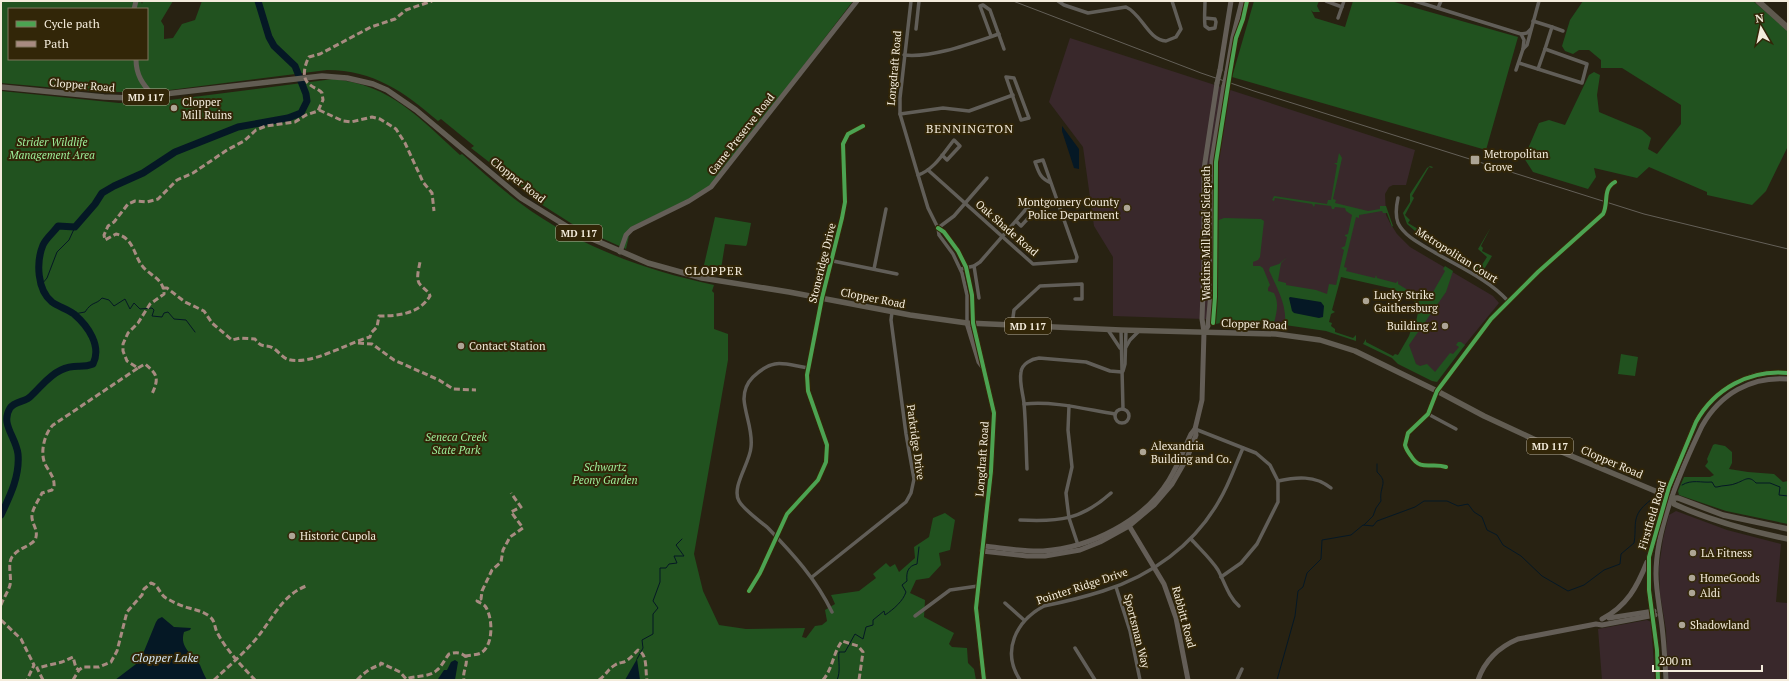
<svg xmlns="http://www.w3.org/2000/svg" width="1789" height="681" font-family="'PT Serif',serif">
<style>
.commercial{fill:#39282b}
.green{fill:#21521f;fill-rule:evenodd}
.water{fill:#051825}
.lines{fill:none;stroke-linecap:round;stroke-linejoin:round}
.stream{stroke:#051825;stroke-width:1}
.river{stroke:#051825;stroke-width:7}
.street{stroke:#615e58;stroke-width:3.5}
.secondary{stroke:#645e57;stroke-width:5}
.primary{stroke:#625d53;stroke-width:5.5}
.highway{stroke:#5f594e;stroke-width:6}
.rail{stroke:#646058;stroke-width:1}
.secondary-bridge{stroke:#645e57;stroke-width:5}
.quiet{stroke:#a88b81;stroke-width:3;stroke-dasharray:6 3;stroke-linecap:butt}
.cycleway-casing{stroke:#322608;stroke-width:6}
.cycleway{stroke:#4ca352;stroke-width:4}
.poi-dot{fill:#ada595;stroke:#322608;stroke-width:1.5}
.labels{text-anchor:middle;stroke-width:4;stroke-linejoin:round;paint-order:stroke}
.shield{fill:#322608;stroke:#bab19c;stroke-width:1}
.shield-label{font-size:10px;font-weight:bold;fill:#f4ecdc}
.street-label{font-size:11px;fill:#f4ecdc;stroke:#322608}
.poi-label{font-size:11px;fill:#f4ecdc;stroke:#322608;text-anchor:start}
.park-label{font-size:11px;font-style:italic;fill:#9ef09c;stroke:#322608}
.neighbourhood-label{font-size:12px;letter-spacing:1px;fill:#f4ecdc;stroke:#322608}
.water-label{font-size:12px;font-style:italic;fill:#d0e2f1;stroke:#322608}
</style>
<rect width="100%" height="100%" fill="#282212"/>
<g class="commercial">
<path d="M1070 38 1415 150 1406 185H1393L1389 187 1385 194 1386 215 1390 223 1397 234 1410 247 1493 296 1499 303 1436 380 1395 360 1430 307 1391 284 1339 274 1324 329 1273 323 1204 319 1113 316V257L1094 226 1083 147 1049 102Z"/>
<path d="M1676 511 1727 530 1781 544 1776 602 1788 603V680H1668L1666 630 1660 594 1659 567 1663 539 1669 515Z"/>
<path d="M1647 620 1651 622 1655 680H1602L1598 629Z"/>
</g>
<g class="green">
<path d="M1 1H141L142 4 143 1H173L161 21 164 26V39L173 38 182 24 195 20 202 1H853L715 181 703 192 631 227 626 249 577 227 536 201 537 199 471 148 474 146 441 119 438 121C404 92 374 70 327 70L154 92H101L1 83ZM9 9H147V59H9Z"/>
<path d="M1254 1H1319L1317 6 1320 12H1313L1311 10 1315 18 1345 27 1353 1H1391L1518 37 1486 150 1232 77Z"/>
<path d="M1583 1H1753L1788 31V146L1766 191 1752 205 1707 195V192L1649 167 1637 178 1594 168 1596 177 1588 189 1533 172 1524 158 1539 123 1549 120 1565 125 1589 75 1594 72 1600 75 1597 95 1599 112 1642 130 1651 138 1648 149 1657 154 1681 124V105L1622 68H1601V60L1589 50H1579L1573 54 1565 51 1562 46 1570 20Z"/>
<path d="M333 79C392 85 419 118 460 155L462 154C481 171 500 188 520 203 578 246 644 270 714 285L712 291 714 293V329L728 334V360L694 554 703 591 719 625 746 629 805 628 802 637 806 638 815 626 822 625 827 621 825 610 835 604 831 595 859 591 876 578 873 574 886 563 890 567 895 564 899 572 915 558 914 547 929 537 933 518 945 513 955 520 950 550 939 553 941 565 929 578 916 580 910 593 925 600 924 617 954 633 949 644 952 647 967 648 968 663 974 669 976 680H1V91L119 103 154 102Z"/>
<path d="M1339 153 1342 158 1333 199 1336 200 1335 203 1368 211 1380 209V206H1386L1393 226 1390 228 1392 227 1387 213H1383L1382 211 1359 215V218L1356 217 1344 267 1347 268 1346 271 1375 278 1376 275 1377 278 1396 283 1398 281V284L1424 300 1426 298 1429 299 1445 271 1443 269 1445 266 1453 271 1446 292 1409 345 1416 364 1420 366 1427 364 1435 372 1450 353 1453 354 1459 347 1456 345 1458 342H1461L1465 345 1437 382 1432 381 1398 364 1392 358 1363 344 1366 339V342L1393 356 1395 354 1398 355 1409 336 1412 327 1415 326 1419 308 1417 307V303L1394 289 1341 277 1332 310 1335 312 1331 314 1329 322 1332 323 1331 326 1335 329V332L1353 338 1356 335V341L1326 331 1285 325C1287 304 1277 289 1269 270L1270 267 1279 264 1287 257 1281 263 1278 281 1286 283V285L1316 290 1327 294 1329 284 1336 285 1344 250 1341 248 1345 246 1347 237 1345 236V235L1348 234 1352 215 1346 211 1345 208 1335 207 1334 209H1332L1331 206 1315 204 1314 207 1312 204 1275 198 1274 201 1272 200 1274 196 1327 204 1328 200H1331L1337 165 1334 163H1337Z"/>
<path d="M1430 166 1433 167 1432 168 1429 167 1412 196 1414 198 1405 215 1410 220 1408 223 1423 232 1426 230 1421 236 1407 224 1403 213 1410 202V194L1427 168Z"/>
<path d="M715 217 751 223 747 244 746 246 725 244 721 269 704 265Z"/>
<path d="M1224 218 1261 219 1264 221 1260 257 1258 260 1253 262V266H1260L1263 268 1270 285 1268 288V291L1274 293C1279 303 1277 311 1274 323L1225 322 1216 324 1213 321 1214 319 1216 288V221Z"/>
<path d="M1491 227 1481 246 1483 248 1482 251 1492 256 1482 273 1476 270 1482 273 1480 274 1473 269 1475 265 1480 268 1487 257 1478 249Z"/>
<path d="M1621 354 1638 357 1635 376 1618 374Z"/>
<path d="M1715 444 1725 446 1732 452V463L1729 469 1748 472 1774 474 1783 482 1788 481V524L1726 511 1679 495 1678 491 1684 477H1710L1714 475 1705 466 1708 462 1707 459 1713 445Z"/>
</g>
<g class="water">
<path d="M1062 126 1079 149V169L1074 168 1062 131Z"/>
<path d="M1290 297 1321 302 1324 306 1323 317 1319 318 1294 313 1292 311 1289 298Z"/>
<path d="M162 617 174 627 191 628 190 630 184 632C179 648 193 654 200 665 202 670 204 675 207 680H115L140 661 156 622 158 619Z"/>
<path d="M637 659 640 680H625Z"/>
<path d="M455 660 458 662 455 680 438 679 444 670H447L451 662Z"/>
</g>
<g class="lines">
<g class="stream">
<path d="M42 284 47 278 57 252 69 240 75 227"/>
<path d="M74 314 85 312C92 301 96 305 102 298L109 300 114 306 125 299 130 309 134 303 140 309 152 308 154 310 152 316 162 317 164 313 168 312 174 319 186 320 195 332"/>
<path d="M1682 485C1692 479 1701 483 1712 482L1715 487H1717C1723 485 1731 486 1737 483 1745 480 1749 475 1756 483H1770L1780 487 1779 495 1788 496"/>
<path d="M1364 525 1373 516 1376 508 1381 501C1379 486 1389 483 1377 472V464"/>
<path d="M637 659 643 648 642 640 653 634V614L658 608 653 601 660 582V568H666L669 564 677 563 674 556H684L676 545 682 539"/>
<path d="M837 680C841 672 838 661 839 652H845L855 634 863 639 866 627 873 625V620L884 611 885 615C894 609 903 601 906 592L902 585 907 581C906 572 908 566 917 564L919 547"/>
<path d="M1277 680 1295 616 1298 591 1303 587 1307 573 1321 559 1322 540 1351 535 1363 525 1373 526 1377 521 1415 507 1424 501H1447L1458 506 1468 504 1474 512 1482 517 1487 530 1497 535 1503 545 1521 556 1542 576 1568 591 1584 585 1604 570 1620 564 1621 554 1634 543C1637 527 1631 517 1646 504 1650 500 1652 499 1657 500"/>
</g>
<path class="river" d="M1 515C10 496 20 476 18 454 16 437 0 424 10 408 15 401 26 402 31 396 41 387 48 376 61 370 75 363 81 369 93 364 102 346 88 326 74 314 67 309 59 307 52 302 37 290 36 262 43 245 46 238 54 232 58 226L75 227 95 204 102 193 114 186 143 173 175 152 238 127 288 118 301 113 307 101 306 94 295 66 274 46 269 37 258 1"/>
<g class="street">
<path d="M911 1 900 98V114L918 175 928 208 938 228 939 235 953 254 962 273 967 295V323"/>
<path d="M1058 1 1064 5 1088 13 1126 7C1142 14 1148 40 1166 41L1176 37 1181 29 1172 1"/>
<path d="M1326 1 1342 7"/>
<path d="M1415 1 1521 34 1524 40 1523 49"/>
<path d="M1438 8 1441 1"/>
<path d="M1205 18 1215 19 1216 22 1215 28 1209 29 1205 26C1204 18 1205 9 1205 1"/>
<path d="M1338 18 1344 1"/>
<path d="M1552 27 1563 31"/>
<path d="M916 29 919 1"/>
<path d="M1521 34 1527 33 1531 29"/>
<path d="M991 36 980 6 983 5 990 10 1004 49"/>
<path d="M904 55C933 58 972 43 999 34"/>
<path d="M1519 63 1582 83 1587 64 1545 49 1552 27 1533 21"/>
<path d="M1538 69 1545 49"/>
<path d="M1516 70 1523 49 1527 45 1539 1"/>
<path d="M1006 77 1014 78 1029 118 1021 120Z"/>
<path d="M900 114 943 108 969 111 1013 95"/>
<path d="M928 170 1033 264 1076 261 1077 257 1043 160 1035 162C1039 173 1040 178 1051 183"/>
<path d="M918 175C934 170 944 152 954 140L960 146 947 160 942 155"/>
<path d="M1398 198C1396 207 1395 215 1398 223 1405 237 1421 244 1434 252 1459 267 1488 279 1508 301"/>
<path d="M938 228C968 251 973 288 973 323"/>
<path d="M938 228 954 216 987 178"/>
<path d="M833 261 897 274"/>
<path d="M974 266 979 298"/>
<path d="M874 269 886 209"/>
<path d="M961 269 974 266 980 262 1027 208 1033 213 1021 226 1016 221"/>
<path d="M1012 325 1014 310 1040 286 1082 284V299H1075"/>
<path d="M1108 330 1120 348"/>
<path d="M1121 330 1123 409"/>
<path d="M1126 347 1130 340 1140 330"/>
<path d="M808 368C783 364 774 357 753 377 747 383 744 390 744 399 745 415 753 430 751 447 750 463 731 487 739 501 744 510 760 521 768 528 793 554 816 579 832 612"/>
<path d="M1123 371 1125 364 1126 330"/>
<path d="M1024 404C1055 401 1084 409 1115 414"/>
<path d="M1069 406 1068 430 1072 467 1066 493 1067 502 1069 518 1078 545"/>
<circle cx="1122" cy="416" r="7"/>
<path d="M1428 414 1456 429"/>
<path d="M1195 429 1256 453 1270 465 1278 481V502L1257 544 1241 563 1221 577"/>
<path d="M1446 467C1431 462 1421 472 1411 456 1408 452 1406 449 1405 445L1408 433 1428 414 1437 391 1491 319 1538 272 1603 214C1609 203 1602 189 1615 182"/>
<path d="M1027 469C1026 447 1026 425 1024 403 1023 394 1019 382 1021 372 1022 364 1031 359 1039 358L1086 362 1110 371 1122 372"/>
<path d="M1278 481C1296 477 1315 475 1331 488"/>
<path d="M1020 520C1059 522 1081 520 1111 493"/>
<path d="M1191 539C1200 549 1211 559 1218 570 1225 583 1228 596 1239 606"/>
<path d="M812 577 906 502 911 493 914 479 906 434 891 320 892 312"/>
<path d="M1116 587 1130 631 1140 680"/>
<path d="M749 591 760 573 787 514 818 480 826 462 827 445 808 391 807 375 822 298 842 218 845 202 843 144 848 134 863 126"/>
<path d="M1005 603 1024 620"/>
<path d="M915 616 950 590 978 586"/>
<path d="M1075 648 1095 680"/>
<path d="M1020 680C1001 651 1016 621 1044 606 1064 602 1084 597 1103 591 1151 576 1194 545 1219 501 1229 485 1235 466 1243 448"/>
<path d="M1237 680 1242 669"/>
</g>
<g class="secondary">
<path d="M134 9 136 1"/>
<path d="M136 59C136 76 143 84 153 96"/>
<path d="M1220 70 1231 1"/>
<path d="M1227 72 1233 37 1242 1"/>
<path d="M620 252 626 235 632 229 689 201 711 187 857 1"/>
<path d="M967 323 979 362 982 366"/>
<path d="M973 323 994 413 991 471 976 608 984 680"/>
<path d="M1204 332 1208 326 1211 292 1212 160 1224 86"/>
<path d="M1128 524 1164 584 1176 618 1188 680"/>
<path d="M983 546C1003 548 1023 552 1043 551 1090 548 1144 521 1169 480 1178 465 1184 449 1191 434L1195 429"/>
<path d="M982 551 1027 556H1045L1080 550 1100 542 1129 526 1154 505 1172 484 1187 458 1196 435 1195 429 1202 400 1204 332 1202 319 1204 265V169L1217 83"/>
<path d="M1609 618 1654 611"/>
<path d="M1602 619C1627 606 1637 587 1647 562"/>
<path d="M1478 680C1485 660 1499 647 1518 639L1596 624 1602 625 1655 615"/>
<path d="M1658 680 1657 650 1649 590V557L1669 487 1696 422C1714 389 1750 369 1788 373"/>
<path d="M1666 680C1665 660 1664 639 1661 619 1659 604 1656 589 1656 574 1656 526 1682 468 1702 426 1720 394 1751 376 1788 379"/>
</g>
<g class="primary">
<path d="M1 87 104 97 130 98 322 76 347 78 373 84 387 90 416 110 521 198 576 232 648 263 702 278 789 292 910 315 967 323 1121 330 1276 334 1320 340 1355 351 1437 391 1484 416 1557 450 1672 498H1678L1723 515 1788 529"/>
<path d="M1672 498 1674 504C1711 521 1749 531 1788 539"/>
</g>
<path class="highway" d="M1758 1 1788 28"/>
<path class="rail" d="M1013 1 1201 73 1254 91 1644 214 1788 249"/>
<g class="secondary-bridge">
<path d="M1217 83 1220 70"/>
<path d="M1224 86 1227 72"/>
</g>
<g class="quiet">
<path d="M319 110 343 121 351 122 372 117 380 119 396 129 405 143 423 182 432 193 434 211"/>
<path d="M163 288H167L185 302 204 311 212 323 232 340 240 338 255 339C262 349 266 344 273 348 278 351 282 357 287 359 309 367 347 343 370 337L371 333 377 327 379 316C398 316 419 314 430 296 428 290 422 288 419 283 416 277 419 268 420 262"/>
<path d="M358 343 372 344 394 360 439 380 453 389 476 390"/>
<path d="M138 368 145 364C158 375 159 378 152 394"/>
<path d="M1 605C3 599 8 592 10 585 12 576 7 565 12 557 18 548 29 547 35 540 39 531 33 526 32 518 31 510 39 500 42 493L52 490 54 487C55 477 49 472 45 464 40 453 44 434 53 425L138 368 127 361 123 351V344L128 333 138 323 150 304 164 294C164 281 154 277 146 270 133 259 136 238 116 234L105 240 104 235 108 226 114 222 128 204 135 201 147 202 158 199 177 180 193 173 227 150 244 141 256 130 266 126 295 122 306 115 318 111 323 100 322 93C319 89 313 88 309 84 301 78 305 64 309 57L320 54 371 27 395 19 406 10 432 1"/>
<path d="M1 620 21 639 34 665 27 680"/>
<path d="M465 656C470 655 477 655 481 653 494 645 493 617 485 606 483 604 480 603 477 601L478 599H481L482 591 492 570 501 562 503 550 510 537 523 528 511 512 521 507 511 493"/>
<path d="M43 680 37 668 62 662 73 657 76 668 79 670"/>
<path d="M73 680 79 670 83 667H99L111 662 117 651 127 612 142 595 144 589 151 583C159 585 159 594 166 598 173 602 181 606 189 608 196 610 202 611 209 616 216 621 214 628 218 634 227 651 242 666 255 680"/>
<path d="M214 680C228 667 243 654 256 639 272 620 281 596 306 586"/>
<path d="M357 680C364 673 370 668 380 665L381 663 400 672 406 679C415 675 429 678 437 670 442 666 445 659 449 654 456 652 461 652 466 657 468 665 462 672 464 680"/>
<path d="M599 680C606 675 608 669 615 665 618 663 620 663 624 662 629 660 634 654 638 650 648 655 645 670 647 680"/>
<path d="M823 680C833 668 833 653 842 641L858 646 863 652 859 680"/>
</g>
<defs>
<g id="cycleway">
<path d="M938 228 944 232 958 251 966 267 972 295 973 323 994 413 991 471 976 608 984 680"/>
<path d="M1213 323 1215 297 1216 162 1230 73 1236 38 1243 19 1247 1"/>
<path d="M1446 467C1431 462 1421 472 1411 456 1408 452 1406 449 1405 445L1408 433 1428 414 1437 391 1491 319 1538 272 1603 214C1609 203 1602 189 1615 182"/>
<path d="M749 591 760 573 787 514 818 480 826 462 827 445 808 391 807 375 822 298 842 218 845 202 843 144 848 134 863 126"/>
<path d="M1658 680 1657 650 1649 590V557L1669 487 1696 422C1714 389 1750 369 1788 373"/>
</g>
</defs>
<use href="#cycleway" class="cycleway-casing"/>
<use href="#cycleway" class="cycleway"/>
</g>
<g class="poi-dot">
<circle cx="174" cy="108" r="4"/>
<rect x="1470" y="155" width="10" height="10" rx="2"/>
<circle cx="1127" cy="208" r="4"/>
<circle cx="1366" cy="301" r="4"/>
<circle cx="1445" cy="326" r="4"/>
<circle cx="461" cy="346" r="4"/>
<circle cx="1143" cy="452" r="4"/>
<circle cx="292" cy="536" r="4"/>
<circle cx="1693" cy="553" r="4"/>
<circle cx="1692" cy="578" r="4"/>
<circle cx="1692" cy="593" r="4"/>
<circle cx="1682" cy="625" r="4"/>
</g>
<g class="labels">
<g class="shield">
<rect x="123" y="89" width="46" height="16" rx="3"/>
<rect x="556" y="225" width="46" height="16" rx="3"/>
<rect x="1005" y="318" width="46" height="16" rx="3"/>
<rect x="1527" y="438" width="46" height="16" rx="3"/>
</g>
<g class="shield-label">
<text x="146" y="101">MD 117</text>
<text x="579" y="237">MD 117</text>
<text x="1028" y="330">MD 117</text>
<text x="1550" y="450">MD 117</text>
</g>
<g class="street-label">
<text transform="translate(894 68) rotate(-85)" y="4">Longdraft Road</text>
<text transform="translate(82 85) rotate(5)" y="4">Clopper Road</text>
<text transform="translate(741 134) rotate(-52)" y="4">Game Preserve Road</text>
<text transform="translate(518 180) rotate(38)" y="4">Clopper Road</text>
<text transform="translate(1007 228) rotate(41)" y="4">Oak Shade Road</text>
<text transform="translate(1206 233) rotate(-90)" y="4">Watkins Mill Road Sidepath</text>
<text transform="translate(1457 255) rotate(32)" y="4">Metropolitan Court</text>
<text transform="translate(822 263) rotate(-76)" y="4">Stoneridge Drive</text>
<text transform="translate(873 298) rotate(11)" y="4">Clopper Road</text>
<text transform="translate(1254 324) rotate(2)" y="4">Clopper Road</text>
<text transform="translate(916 442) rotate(82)" y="4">Parkridge Drive</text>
<text transform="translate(982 459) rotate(-86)" y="4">Longdraft Road</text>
<text transform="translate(1612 462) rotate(23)" y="4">Clopper Road</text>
<text transform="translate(1652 515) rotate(-73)" y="4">Firstfield Road</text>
<text transform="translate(1082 586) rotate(-18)" y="4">Pointer Ridge Drive</text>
<text transform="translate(1184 617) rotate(75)" y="4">Rabbitt Road</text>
<text transform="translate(1137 631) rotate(76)" y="4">Sportsman Way</text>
</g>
<g class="poi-label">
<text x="182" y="106">Clopper<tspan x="182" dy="13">Mill Ruins</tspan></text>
<text x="1484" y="158">Metropolitan<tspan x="1484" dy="13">Grove</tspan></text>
<text x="1119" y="206" text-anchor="end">Montgomery County<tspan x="1119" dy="13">Police Department</tspan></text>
<text x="1374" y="299">Lucky Strike<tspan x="1374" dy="13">Gaithersburg</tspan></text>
<text x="1437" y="330" text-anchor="end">Building 2</text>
<text x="469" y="350">Contact Station</text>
<text x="1151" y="450">Alexandria<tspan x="1151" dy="13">Building and Co.</tspan></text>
<text x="300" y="540">Historic Cupola</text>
<text x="1701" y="557">LA Fitness</text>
<text x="1700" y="582">HomeGoods</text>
<text x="1700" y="597">Aldi</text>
<text x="1690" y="629">Shadowland</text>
</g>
<g class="park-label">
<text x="52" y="146">Strider Wildlife<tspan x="52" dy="13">Management Area</tspan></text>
<text x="456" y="441">Seneca Creek<tspan x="456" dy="13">State Park</tspan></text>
<text x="605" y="471">Schwartz<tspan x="605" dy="13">Peony Garden</tspan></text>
</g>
<g class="neighbourhood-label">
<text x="970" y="133">BENNINGTON</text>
<text x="714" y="275">CLOPPER</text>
</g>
<g class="water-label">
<text x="165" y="662">Clopper Lake</text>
</g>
</g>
<rect width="1789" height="681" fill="none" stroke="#f4ecdc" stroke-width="4"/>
<rect x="8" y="8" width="140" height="52" fill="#322608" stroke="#80755d"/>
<rect x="16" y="21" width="20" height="6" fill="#4ca352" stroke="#80755d"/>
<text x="44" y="28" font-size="12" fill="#f4ecdc">Cycle path</text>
<rect x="16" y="41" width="20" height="6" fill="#a88b81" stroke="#80755d"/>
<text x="44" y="48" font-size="12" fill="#f4ecdc">Path</text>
<g transform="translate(1761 28) rotate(351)" stroke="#322608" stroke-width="3" paint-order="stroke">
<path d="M0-3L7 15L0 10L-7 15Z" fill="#f4ecdc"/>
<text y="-6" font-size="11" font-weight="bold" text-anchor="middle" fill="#f4ecdc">N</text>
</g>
<path d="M1653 665v6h109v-6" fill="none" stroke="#f4ecdc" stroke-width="2"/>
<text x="1659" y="665" font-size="12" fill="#f4ecdc" stroke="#322608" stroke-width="3" paint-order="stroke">200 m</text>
</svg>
